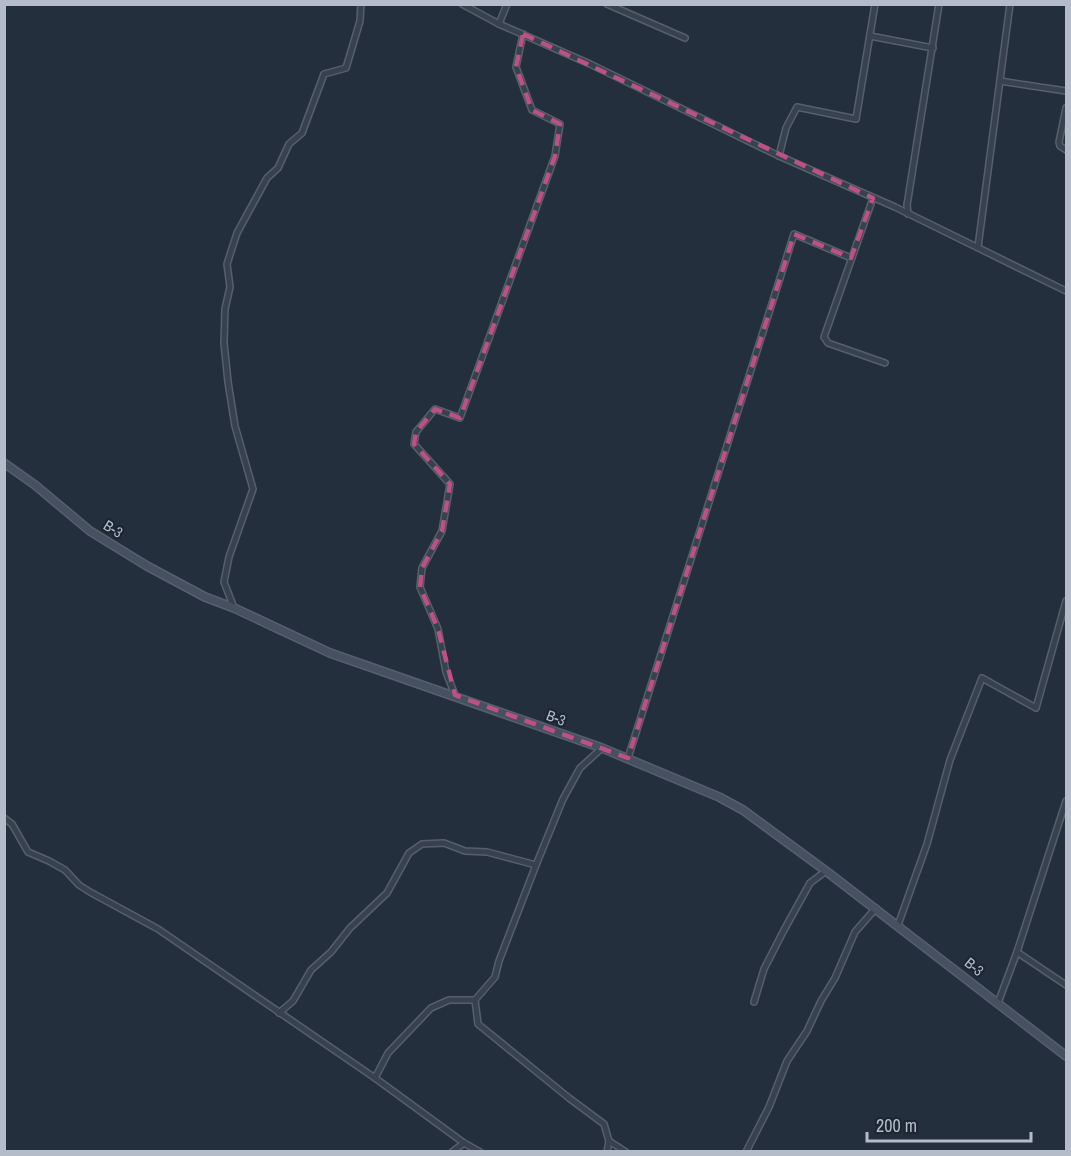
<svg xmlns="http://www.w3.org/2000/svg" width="1071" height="1156" font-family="'Archivo Narrow',sans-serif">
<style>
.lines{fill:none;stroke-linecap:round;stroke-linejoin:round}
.street-casing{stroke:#565f6c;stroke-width:8}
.secondary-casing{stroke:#565f6c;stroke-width:10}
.street{stroke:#38414e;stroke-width:5}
.secondary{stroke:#465061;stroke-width:7}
.marked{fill:none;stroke:#bd5182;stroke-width:4.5;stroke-dasharray:12 8;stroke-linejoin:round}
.labels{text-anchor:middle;stroke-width:4.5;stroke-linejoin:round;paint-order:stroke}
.street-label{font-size:15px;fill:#b4bcc9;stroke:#1d2633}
</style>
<rect width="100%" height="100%" fill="#242f3e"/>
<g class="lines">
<defs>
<g id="street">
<path d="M462 4 499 24 590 64 779 156 895 207 1066 291"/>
<path d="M607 4 685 38"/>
<path d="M499 24 507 4"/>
<path d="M870 36 933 48"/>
<path d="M1000 81 1066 91"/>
<path d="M1066 108 1059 142 1060 146 1066 150"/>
<path d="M779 156 786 128 797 107 856 119 875 4"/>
<path d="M873 198 824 337 828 343 885 363"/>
<path d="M908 214 907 205 939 4"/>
<path d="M978 247 1010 4"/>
<path d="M234 608 224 582 229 557 253 489 235 426 228 382 224 343 225 309 230 287 227 264 237 233 267 178 278 168 289 144 302 133 324 74 346 68 360 21 361 4"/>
<path d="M455 695 446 672 438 629 420 587 422 568 442 531 450 484 414 444 416 432 435 409 460 418 555 156 560 124 532 110 516 67 523 34"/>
<path d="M628 758 794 234 851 258"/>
<path d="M4 818 12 824 28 852 49 861 65 870 79 885 90 892 158 929 375 1078 464 1143 480 1152"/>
<path d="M536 865 499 961 495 977 475 1000 478 1024 569 1098 604 1124 609 1141 607 1152"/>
<path d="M898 925 927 844 950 760 982 678 1036 708 1066 601"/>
<path d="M1017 952 1066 985"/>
<path d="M754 1002 764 969 784 930 810 883 826 871"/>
<path d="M998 1003 1017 952 1066 801"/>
<path d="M279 1013 293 1001 311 970 331 952 350 928 387 893 409 853 422 844 444 843 465 851 487 852 536 865 563 799 580 768 602 748"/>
<path d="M375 1078 388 1053 431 1008 449 1000H475"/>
<path d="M609 1141 626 1152"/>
<path d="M452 1152 464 1143"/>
<path d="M746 1152 769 1107 787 1061 807 1031 821 1001 835 978 855 932 876 908"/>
</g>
<path id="secondary" d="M4 463 35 485 90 531 147 566 205 597 234 608 330 653 602 748 719 797 743 810 826 871 1066 1056"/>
</defs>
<use href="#street" class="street-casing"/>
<use href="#secondary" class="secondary-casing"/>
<use href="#street" class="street"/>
<use href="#secondary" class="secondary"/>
</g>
<path class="marked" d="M523 34 873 198 851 258 794 234 628 758 455 695 438 629 420 587 422 568 442 531 450 484 414 444 416 432 435 409 460 418 555 156 560 124 532 110 516 67Z"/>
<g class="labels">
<g class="street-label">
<text transform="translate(113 529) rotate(32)" y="5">B-3</text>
<text transform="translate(556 718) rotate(20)" y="5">B-3</text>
<text transform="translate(974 967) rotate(39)" y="5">B-3</text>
</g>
</g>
<rect width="1071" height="1156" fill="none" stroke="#b4bcc9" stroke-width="12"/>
<path d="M867 1132v9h164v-9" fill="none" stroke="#b4bcc9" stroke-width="3"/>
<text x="876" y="1132" font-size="18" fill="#b4bcc9" stroke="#1d2633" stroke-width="4.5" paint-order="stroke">200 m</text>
</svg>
